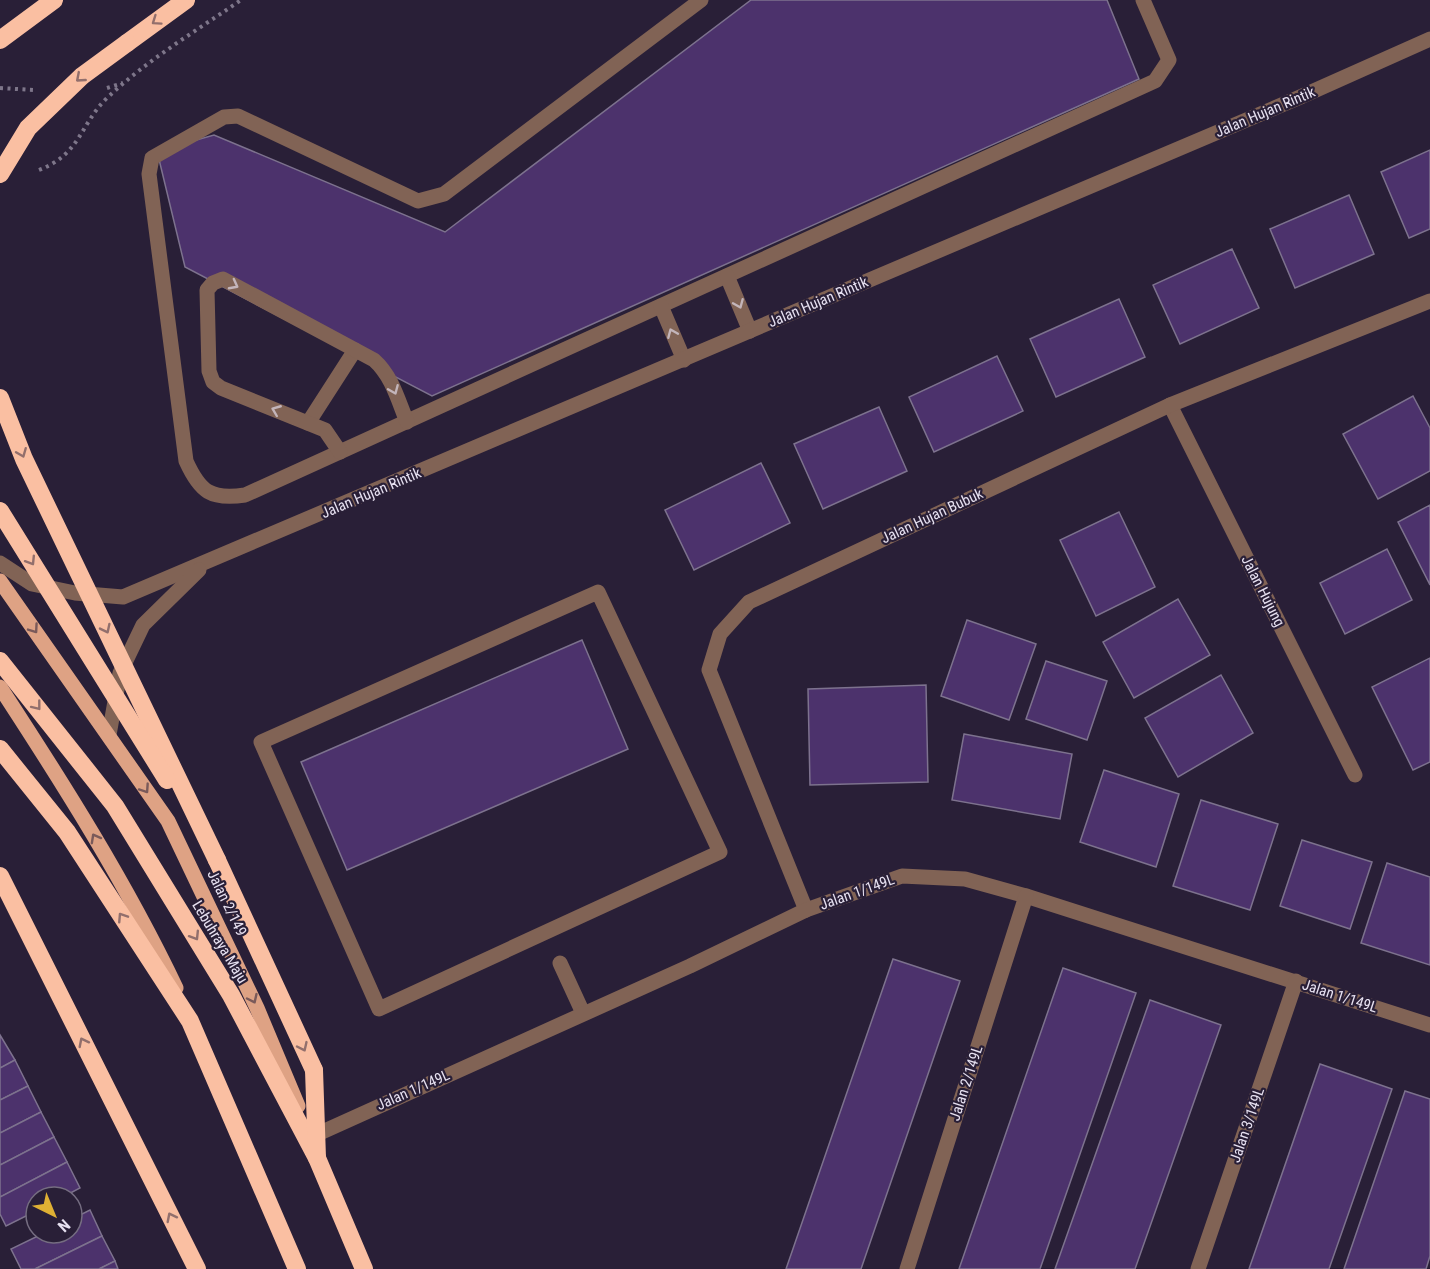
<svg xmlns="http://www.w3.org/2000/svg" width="1430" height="1269" font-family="'Roboto Condensed',sans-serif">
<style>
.building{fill:#4c326c;stroke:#7d728e;stroke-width:1.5}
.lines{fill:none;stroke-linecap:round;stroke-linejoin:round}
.path{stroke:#7e768a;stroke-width:4;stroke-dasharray:3 4.5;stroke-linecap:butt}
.minor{stroke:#816355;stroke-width:15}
.major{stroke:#dea284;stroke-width:15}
.highway{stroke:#fabfa2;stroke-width:18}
.highway-bridge{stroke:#fabfa2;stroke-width:18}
.oneway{stroke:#926f6c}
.oneway2{stroke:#c3b5ba}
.oneway3{stroke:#7a5a5a}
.labels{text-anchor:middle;stroke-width:4.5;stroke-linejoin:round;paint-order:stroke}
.street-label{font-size:15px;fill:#e7e1f1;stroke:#291f37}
</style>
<rect width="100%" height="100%" fill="#291f37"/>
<g class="building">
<path d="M751 0H1107L1139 79 432 396 185 267 157 151 214 135 445 232Z"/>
<path d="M1430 150V229L1409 238 1381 172Z"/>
<path d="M1349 195 1374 254 1295 288 1270 229Z"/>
<path d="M1232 249 1259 308 1180 344 1153 285Z"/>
<path d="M1119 299 1145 357 1056 397 1030 339Z"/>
<path d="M997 356 1023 411 934 452 909 397Z"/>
<path d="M1413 396 1430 428V471L1378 499 1343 434Z"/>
<path d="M879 407 907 471 823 509 794 444Z"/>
<path d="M761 463 790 523 694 570 665 510Z"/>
<path d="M1430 505V585L1398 522Z"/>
<path d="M1119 512 1155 587 1096 616 1060 540Z"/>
<path d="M1387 549 1412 600 1345 634 1320 583Z"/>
<path d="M1178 599 1210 655 1134 698 1103 642Z"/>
<path d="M967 620 1036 644 1009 720 941 696Z"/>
<path d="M582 640 628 749 347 870 301 762Z"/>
<path d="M1430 658V762L1413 770 1372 687Z"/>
<path d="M1046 661 1107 681 1087 740 1026 719Z"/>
<path d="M1221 675 1253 733 1178 777 1145 718Z"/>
<path d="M926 685 928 782 810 785 808 689Z"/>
<path d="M964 734 1072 754 1060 819 952 800Z"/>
<path d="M1104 770 1179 794 1156 867 1080 842Z"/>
<path d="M1201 800 1278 824 1250 910 1173 886Z"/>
<path d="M1302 840 1372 862 1350 929 1280 906Z"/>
<path d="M1387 863 1430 877V965L1361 943Z"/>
<path d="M893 959 960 981 861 1269H786Z"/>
<path d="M1063 968 1136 993 1040 1269H959Z"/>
<path d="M1150 1000 1221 1025 1135 1269H1055Z"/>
<path d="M0 1035 15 1060 0 1068Z"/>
<path d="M15 1060 28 1086 0 1100V1068Z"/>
<path d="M1320 1064 1392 1089 1329 1269H1249Z"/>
<path d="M28 1086 41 1112 0 1133V1100Z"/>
<path d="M1405 1091 1430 1099V1256L1426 1269H1344Z"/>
<path d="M41 1112 54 1137 0 1165V1133Z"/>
<path d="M54 1137 67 1162 0 1197V1165Z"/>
<path d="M67 1162 80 1188 63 1197H36V1211L6 1226 0 1214V1197Z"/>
<path d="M90 1210 102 1236 35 1269H21L11 1249 44 1233H72V1219Z"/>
<path d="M102 1236 115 1261 99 1269H35Z"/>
<path d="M115 1261 118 1269H99Z"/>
</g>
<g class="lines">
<g class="path">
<path d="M0 88 34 90"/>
<path d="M107 88 123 83"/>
<path d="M39 170C81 154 80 124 107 98 147 60 196 31 241 0"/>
</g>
<g class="minor">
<path d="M701 0 444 194 418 201 238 116 224 117 152 158 149 174 186 461C200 492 211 500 245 495L1155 81 1169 60 1143 0"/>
<path d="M727 276 750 331"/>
<path d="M661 306 684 360"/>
<path d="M1170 405 1355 775"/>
<path d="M308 423 355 350"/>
<path d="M340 452 325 430 221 388 213 382 209 371 207 290 213 283 223 279 374 360C392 376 398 400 407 422"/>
<path d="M0 563 32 584 75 593 123 597 1298 98 1430 39"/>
<path d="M598 592 720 852 379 1009 261 742Z"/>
<path d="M109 735 120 673 143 625 199 570"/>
<path d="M806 910 709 670 720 634 749 602 1170 405 1430 301"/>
<path d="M560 963 583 1013"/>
<path d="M311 1137 690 966 806 910 902 876 965 879 1026 896 1430 1025"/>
<path d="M907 1269 1026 896"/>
<path d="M1198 1269 1296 981"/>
</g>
<g class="major">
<path d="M0 581 168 821 257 1008 298 1106"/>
<path d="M0 687C64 785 126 883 176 988"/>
</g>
<g class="highway">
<path d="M0 40 54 0"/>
<path d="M127 43 186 0"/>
<path d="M0 661 115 806 231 995 317 1158 364 1269"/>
<path d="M0 749 67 832 190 1021 297 1269"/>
<path d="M217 860 314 1070"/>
<path d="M0 876 197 1269"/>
</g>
<g class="highway-bridge">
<path d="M0 174 28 128 82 76 127 43"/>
<path d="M0 398 24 459 217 860"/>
<path d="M0 511 167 780"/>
<path d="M314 1070 317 1158"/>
</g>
</g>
<defs><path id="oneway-chevron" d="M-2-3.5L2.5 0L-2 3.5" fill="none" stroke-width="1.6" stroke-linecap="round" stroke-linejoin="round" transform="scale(1.5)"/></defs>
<g class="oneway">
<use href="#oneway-chevron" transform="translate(156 21) rotate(145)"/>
<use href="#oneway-chevron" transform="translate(80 78) rotate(139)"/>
<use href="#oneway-chevron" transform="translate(22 453) rotate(68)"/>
<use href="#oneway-chevron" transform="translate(31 561) rotate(58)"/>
<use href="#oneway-chevron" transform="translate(106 629) rotate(64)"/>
<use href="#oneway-chevron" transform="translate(37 706) rotate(52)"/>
<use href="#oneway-chevron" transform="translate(122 917) rotate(-123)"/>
<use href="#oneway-chevron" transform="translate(195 936) rotate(58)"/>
<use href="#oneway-chevron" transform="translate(83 1042) rotate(-117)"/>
<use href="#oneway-chevron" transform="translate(303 1047) rotate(65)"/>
<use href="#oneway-chevron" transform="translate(171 1217) rotate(-117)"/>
</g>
<g class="oneway2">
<use href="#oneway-chevron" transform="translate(234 285) rotate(28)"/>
<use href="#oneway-chevron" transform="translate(739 304) rotate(67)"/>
<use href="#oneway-chevron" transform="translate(672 333) rotate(-113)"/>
<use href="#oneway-chevron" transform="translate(394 390) rotate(67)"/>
<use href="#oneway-chevron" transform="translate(276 410) rotate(-158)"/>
</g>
<g class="oneway3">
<use href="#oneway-chevron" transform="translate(34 629) rotate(55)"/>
<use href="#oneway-chevron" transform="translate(145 789) rotate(56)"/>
<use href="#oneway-chevron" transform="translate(95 838) rotate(-119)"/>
<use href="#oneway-chevron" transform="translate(253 999) rotate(65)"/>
</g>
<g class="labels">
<g class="street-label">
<text transform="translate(1265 112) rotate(-23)" y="5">Jalan Hujan Rintik</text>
<text transform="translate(818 302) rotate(-23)" y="5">Jalan Hujan Rintik</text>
<text transform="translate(371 493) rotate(-23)" y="5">Jalan Hujan Rintik</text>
<text transform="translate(932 516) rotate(-25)" y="5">Jalan Hujan Bubuk</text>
<text transform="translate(1263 591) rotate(63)" y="5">Jalan Hujung</text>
<text transform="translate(857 892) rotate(-20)" y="5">Jalan 1/149L</text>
<text transform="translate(227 903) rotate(64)" y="5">Jalan 2/149</text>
<text transform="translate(220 942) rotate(59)" y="5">Lebuhraya Maju</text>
<text transform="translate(1340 996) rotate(18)" y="5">Jalan 1/149L</text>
<text transform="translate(966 1083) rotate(-72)" y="5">Jalan 2/149L</text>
<text transform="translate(413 1090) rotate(-24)" y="5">Jalan 1/149L</text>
<text transform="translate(1247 1125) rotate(-71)" y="5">Jalan 3/149L</text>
</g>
</g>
<g transform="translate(54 1215) rotate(137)"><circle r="28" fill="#291f37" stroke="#756d81" stroke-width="1.5"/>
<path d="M0-4.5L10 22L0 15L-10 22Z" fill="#dfb034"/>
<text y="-9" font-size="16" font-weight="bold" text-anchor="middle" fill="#e7e1f1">N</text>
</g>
</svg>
